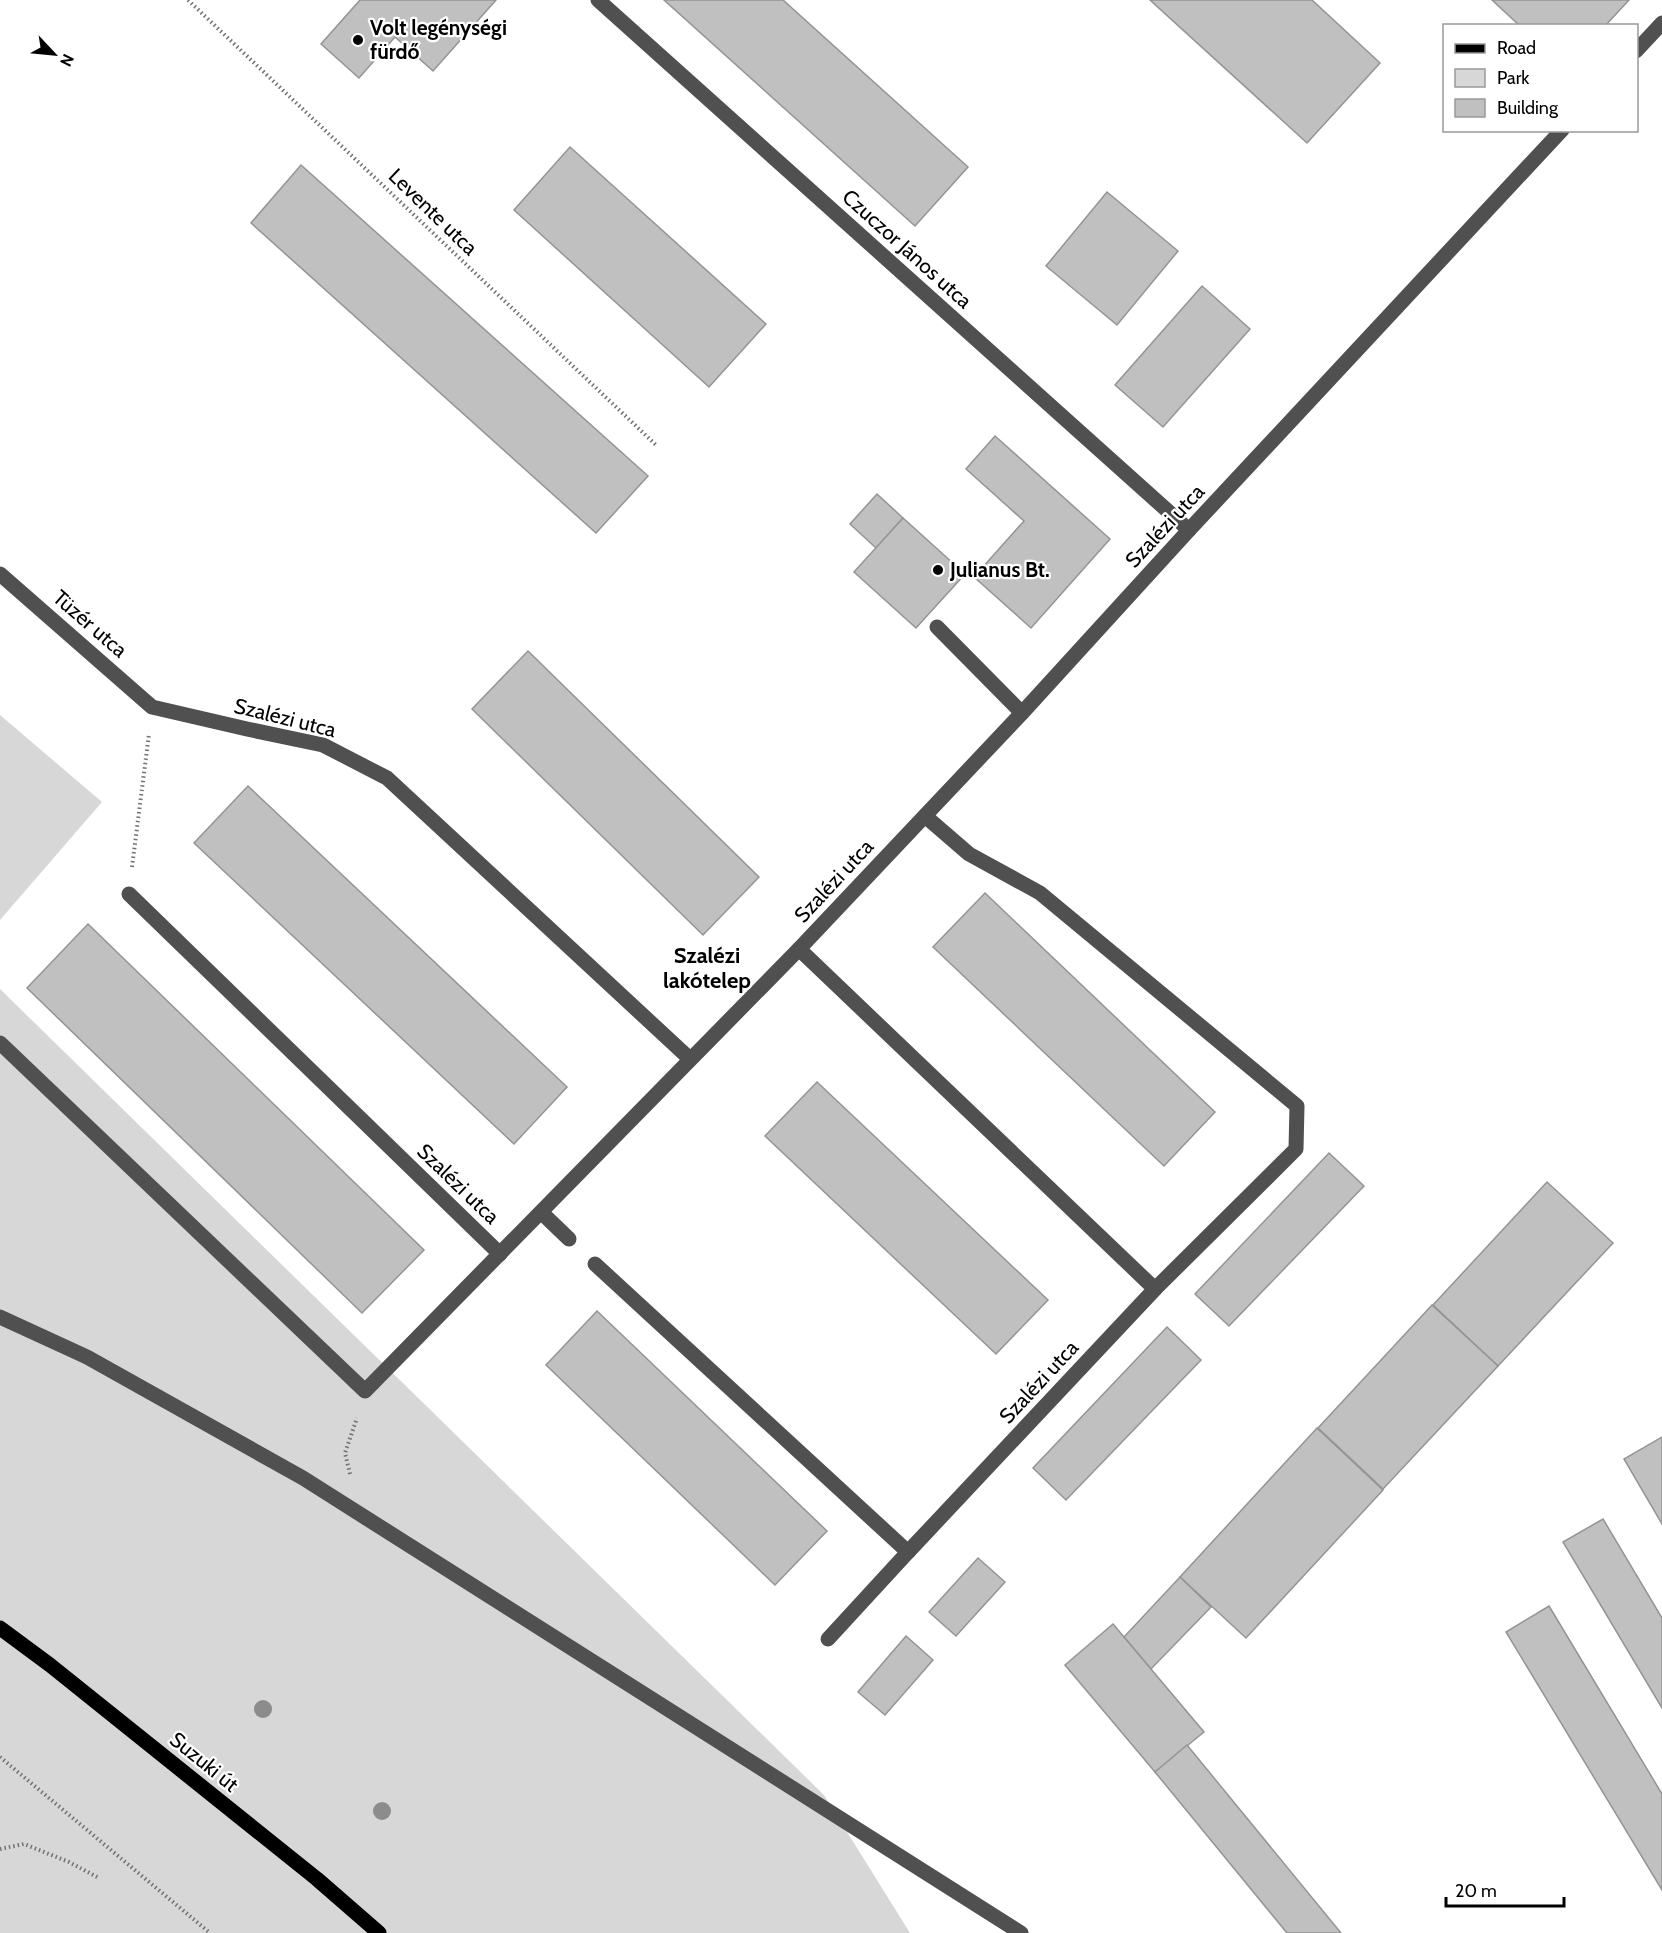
<svg xmlns="http://www.w3.org/2000/svg" width="1662" height="1933" font-family="Cabin,sans-serif">
<style>
.green{fill:#d7d7d7}
.building{fill:#c0c0c0;stroke:#949494;stroke-width:1.5}
.lines{fill:none;stroke-linecap:round;stroke-linejoin:round}
.path{stroke:#727272;stroke-width:4;stroke-dasharray:1.5 3;stroke-linecap:butt}
.minor{stroke:#505050;stroke-width:15}
.major{stroke:#000;stroke-width:15}
.tree{fill:#8c8c8c}
.poi-dot{fill:#000;stroke:#fff;stroke-width:2}
.labels{text-anchor:middle;stroke-width:4.5;stroke-linejoin:round;paint-order:stroke}
.poi-label{font-size:21px;font-weight:bold;fill:#000;stroke:#fff;text-anchor:start}
.street-label{font-size:21px;fill:#000;stroke:#fff}
.neighbourhood-label{font-size:22px;font-weight:bold;fill:#000;stroke:#fff}
</style>
<rect width="100%" height="100%" fill="#fff"/>
<g class="green">
<path d="M0 715 102 802 0 920Z"/>
<path d="M0 989 824 1795 910 1933H0Z"/>
</g>
<g class="building">
<path d="M360 0H496L433 71 395 37 359 78 321 44Z"/>
<path d="M664 0H783L968 167 915 226Z"/>
<path d="M1150 0H1312L1380 63 1307 143Z"/>
<path d="M1492 0H1629L1605 26H1520Z"/>
<path d="M570 147 766 324 709 387 514 210Z"/>
<path d="M301 165 648 476 596 533 251 223Z"/>
<path d="M1107 192 1178 251 1117 325 1046 266Z"/>
<path d="M1202 286 1250 329 1163 427 1115 385Z"/>
<path d="M995 436 1110 539 1031 628 974 577 1024 521 966 469Z"/>
<path d="M877 494 903 518 876 548 850 524Z"/>
<path d="M903 518 965 574 916 628 854 572Z"/>
<path d="M528 651 759 877 703 935 472 709Z"/>
<path d="M248 786 567 1087 514 1144 194 843Z"/>
<path d="M985 893 1215 1112 1164 1166 933 947Z"/>
<path d="M88 924 424 1250 362 1313 27 988Z"/>
<path d="M817 1082 1048 1300 996 1354 765 1136Z"/>
<path d="M1329 1153 1364 1186 1229 1326 1195 1294Z"/>
<path d="M1547 1182 1613 1243 1498 1366 1433 1305Z"/>
<path d="M1432 1305 1498 1366 1383 1489 1318 1428Z"/>
<path d="M597 1311 827 1531 775 1585 546 1365Z"/>
<path d="M1167 1327 1201 1360 1066 1500 1033 1468Z"/>
<path d="M1317 1428 1383 1490 1246 1638 1180 1577Z"/>
<path d="M1662 1437V1524L1624 1459Z"/>
<path d="M1603 1519 1662 1618V1708L1563 1542Z"/>
<path d="M978 1558 1005 1582 956 1636 929 1612Z"/>
<path d="M1180 1577 1211 1607 1151 1669 1124 1637Z"/>
<path d="M1549 1606 1662 1794V1890L1506 1632Z"/>
<path d="M1113 1624 1204 1732 1155 1772 1065 1665Z"/>
<path d="M906 1636 933 1660 885 1715 858 1692Z"/>
<path d="M1187 1745 1341 1933H1287L1155 1772Z"/>
</g>
<g class="lines">
<g class="path">
<path d="M188 0 656 445"/>
<path d="M132 867 149 734"/>
<path d="M350 1474 345 1453 357 1418"/>
<path d="M0 1757 210 1933"/>
<path d="M0 1849 24 1844 69 1862 99 1878"/>
</g>
<g class="minor">
<path d="M598 0 1189 530"/>
<path d="M1636 51 1662 23"/>
<path d="M0 574 152 707 247 729 323 745 387 778 690 1059"/>
<path d="M937 627 1022 713"/>
<path d="M925 816 969 854 1040 893 1297 1106 1296 1149 1155 1289"/>
<path d="M129 894 500 1254"/>
<path d="M0 1043 365 1391 799 949 1022 713 1189 530 1562 130"/>
<path d="M542 1213 569 1239"/>
<path d="M595 1264 908 1552 1155 1289 799 949"/>
<path d="M0 1317 87 1357 303 1478 1021 1933"/>
<path d="M828 1639 908 1552"/>
</g>
<path class="major" d="M0 1628 50 1665 317 1879 379 1933"/>
</g>
<g class="tree">
<circle cx="263" cy="1709" r="9"/>
<circle cx="382" cy="1811" r="9"/>
</g>
<g class="poi-dot">
<circle cx="358" cy="40" r="6"/>
<circle cx="938" cy="570" r="6"/>
</g>
<g class="labels">
<g class="poi-label">
<text x="370" y="35">Volt legénységi<tspan x="370" dy="24">fürdő</tspan></text>
<text x="950" y="577">Julianus Bt.</text>
</g>
<g class="street-label">
<text transform="translate(433 212) rotate(44)" y="7">Levente utca</text>
<text transform="translate(907 249) rotate(42)" y="7">Czuczor János utca</text>
<text transform="translate(1165 526) rotate(-47)" y="7">Szalézi utca</text>
<text transform="translate(90 624) rotate(41)" y="7">Tüzér utca</text>
<text transform="translate(285 718) rotate(14)" y="7">Szalézi utca</text>
<text transform="translate(834 881) rotate(-47)" y="7">Szalézi utca</text>
<text transform="translate(458 1184) rotate(44)" y="7">Szalézi utca</text>
<text transform="translate(1039 1382) rotate(-47)" y="7">Szalézi utca</text>
<text transform="translate(204 1762) rotate(39)" y="7">Suzuki út</text>
</g>
<g class="neighbourhood-label">
<text x="707" y="963">Szalézi<tspan x="707" dy="25">lakótelep</tspan></text>
</g>
</g>
<rect x="1443" y="24" width="195" height="108" fill="#ffffff" stroke="#999999" stroke-width="1.5"/>
<rect x="1455" y="44" width="30" height="9" fill="#000000" stroke="#999999" stroke-width="1.5"/>
<text x="1497" y="54" font-size="18" fill="#000000">Road</text>
<rect x="1455" y="69" width="30" height="18" fill="#d7d7d7" stroke="#999999" stroke-width="1.5"/>
<text x="1497" y="84" font-size="18" fill="#000000">Park</text>
<rect x="1455" y="99" width="30" height="18" fill="#c0c0c0" stroke="#999999" stroke-width="1.5"/>
<text x="1497" y="114" font-size="18" fill="#000000">Building</text>
<g transform="translate(54 54) rotate(116)" stroke="#ffffff" stroke-width="4.5" paint-order="stroke">
<path d="M0-4.5L10 22L0 15L-10 22Z" fill="#000000"/>
<text y="-9" font-size="16" font-weight="bold" text-anchor="middle" fill="#000000">N</text>
</g>
<path d="M1446 1897v9h118v-9" fill="none" stroke="#000000" stroke-width="3"/>
<text x="1455" y="1897" font-size="18" fill="#000000" stroke="#ffffff" stroke-width="4.5" paint-order="stroke">20 m</text>
</svg>
